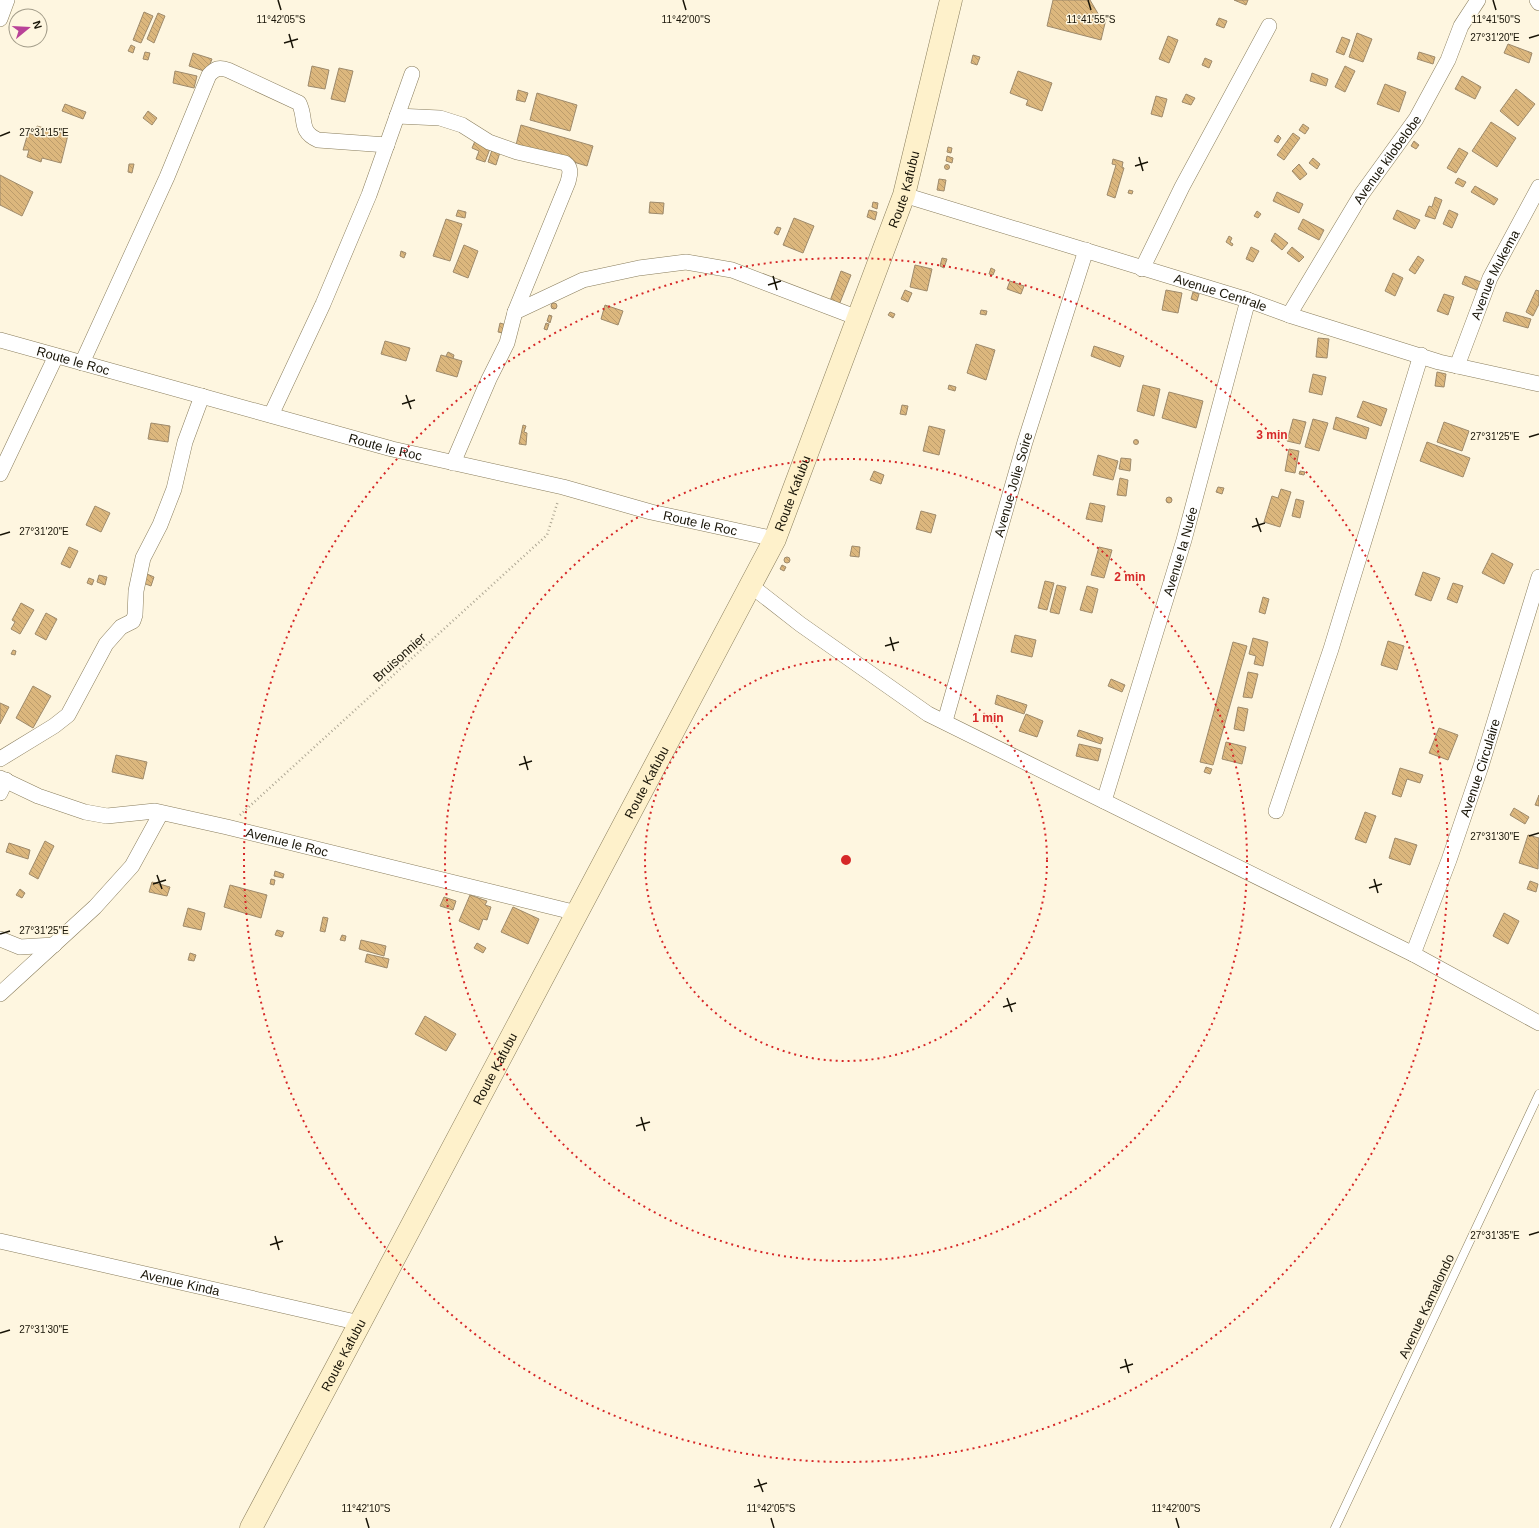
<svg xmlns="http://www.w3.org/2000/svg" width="1539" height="1528" font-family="Helvetica,sans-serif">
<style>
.building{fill:url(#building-back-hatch);stroke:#9e8a6b}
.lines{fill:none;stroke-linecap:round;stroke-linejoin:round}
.service-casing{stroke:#897d5c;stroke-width:9}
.minor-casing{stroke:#897d5c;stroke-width:16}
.secondary-casing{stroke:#897d5c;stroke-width:23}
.path{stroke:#aea794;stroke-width:2.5;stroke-dasharray:1 3;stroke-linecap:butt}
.service{stroke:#fff;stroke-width:8}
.minor{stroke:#fff;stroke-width:15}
.secondary{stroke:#fef1cb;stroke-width:22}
.ticks{fill:none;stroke:#181407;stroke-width:1.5}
.ring{fill:none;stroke:#d62828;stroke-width:2;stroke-dasharray:2 4}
.labels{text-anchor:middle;stroke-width:3;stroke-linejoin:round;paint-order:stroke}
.street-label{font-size:13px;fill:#181407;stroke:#fef6e0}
.ticks-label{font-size:10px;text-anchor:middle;fill:#181407;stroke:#fef6e0;stroke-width:3;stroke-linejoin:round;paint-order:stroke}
.centre{fill:#d62828;stroke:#fef6e0;stroke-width:2}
.ring-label{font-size:12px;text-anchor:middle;font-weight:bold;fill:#d62828;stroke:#fef6e0;stroke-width:3;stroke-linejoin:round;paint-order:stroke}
</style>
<defs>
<pattern id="building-back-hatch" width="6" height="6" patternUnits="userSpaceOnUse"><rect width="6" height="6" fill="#dcb77d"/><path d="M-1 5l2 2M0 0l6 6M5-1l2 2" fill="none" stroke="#bc9c6b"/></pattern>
</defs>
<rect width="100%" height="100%" fill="#fef6e0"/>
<g class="building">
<path d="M1053 0H1090L1100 17 1106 19 1101 40 1047 26Z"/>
<path d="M1234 0H1248L1246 5Z"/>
<path d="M144 12 153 16 141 43 133 40Z"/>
<path d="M158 13 165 16 154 43 147 39Z"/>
<path d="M1219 18 1227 21 1224 28 1216 25Z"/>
<path d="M1357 33 1372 39 1363 62 1349 57Z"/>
<path d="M1168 36 1178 40 1169 63 1159 59Z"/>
<path d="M1342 37 1350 40 1344 55 1336 52Z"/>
<path d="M1508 44 1532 53 1529 63 1504 53Z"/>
<path d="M131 45 135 47 133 53 128 51Z"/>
<path d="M145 52 150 53 148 60 143 59Z"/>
<path d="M1419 52 1435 57 1433 64 1417 59Z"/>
<path d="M193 53 212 59 207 72 189 66Z"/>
<path d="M973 55 980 57 977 65 971 63Z"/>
<path d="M1205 58 1212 61 1209 68 1202 65Z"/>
<path d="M312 66 329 70 325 89 308 86Z"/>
<path d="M1345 66 1355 71 1345 92 1335 87Z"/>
<path d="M339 68 353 71 345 102 331 99Z"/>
<path d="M175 71 197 76 194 88 173 83Z"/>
<path d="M1018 71 1052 83 1042 111 1026 105 1028 100 1010 93Z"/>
<path d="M1312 73 1328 79 1326 86 1310 81Z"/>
<path d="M1462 76 1481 87 1475 99 1455 89Z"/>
<path d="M1385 84 1406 92 1399 112 1377 104Z"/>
<path d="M1516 89 1535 104 1518 126 1500 111Z"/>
<path d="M518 90 528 93 525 102 516 100Z"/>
<path d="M537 93 577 105 570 131 530 120Z"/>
<path d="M1186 94 1195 98 1191 105 1182 102Z"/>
<path d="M1156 96 1167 99 1162 117 1151 114Z"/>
<path d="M65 104 86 112 83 119 62 111Z"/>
<path d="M148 111 157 118 152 125 143 118Z"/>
<path d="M1491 122 1516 138 1497 167 1472 151Z"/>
<path d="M1303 124 1309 128 1305 134 1299 130Z"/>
<path d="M521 125 593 146 587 166 516 145Z"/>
<path d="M37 126 68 135 61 163 42 158 41 162 27 157 29 150H23L28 133 34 135Z"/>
<path d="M1293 133 1300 138 1284 160 1277 155Z"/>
<path d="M1278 135 1281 138 1278 143 1274 141Z"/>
<path d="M475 141 491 146 485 162 476 159 479 151 472 148Z"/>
<path d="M1414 141 1419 145 1416 149 1411 146Z"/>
<path d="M493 147 501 149 496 165 488 162Z"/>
<path d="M948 147 952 148 951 153 947 152Z"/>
<path d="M1459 148 1468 153 1456 173 1447 168Z"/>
<path d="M947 156 953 158 952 163 946 161Z"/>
<path d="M1313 158 1320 164 1317 169 1309 163Z"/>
<path d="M1113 159 1123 162 1122 167 1124 168 1115 198 1107 195 1116 165 1112 164Z"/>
<path d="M129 164H134L132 173 128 172Z"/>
<path d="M1299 164 1307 174 1300 180 1292 171Z"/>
<circle cx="947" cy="167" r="2.5"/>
<path d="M0 175 33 192 22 216 0 205Z"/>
<path d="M1458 178 1466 182 1463 187 1455 183Z"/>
<path d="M939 179 946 180 944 191 937 190Z"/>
<path d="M1475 186 1498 199 1494 205 1471 192Z"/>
<path d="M1129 190 1133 191 1132 194 1128 193Z"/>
<path d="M1277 192 1303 204 1299 213 1273 201Z"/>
<path d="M1435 197 1442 200 1435 219 1425 216 1429 206 1432 207Z"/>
<path d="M650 202 664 203 663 214 649 213Z"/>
<path d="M873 202 878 203 877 209 872 207Z"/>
<path d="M458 210 466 212 465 218 456 216Z"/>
<path d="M869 210 877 212 875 220 867 217Z"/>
<path d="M1397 210 1420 220 1415 229 1393 219Z"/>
<path d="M1449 210 1458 214 1452 228 1443 224Z"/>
<path d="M1257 211 1261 214 1258 218 1254 216Z"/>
<path d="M794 218 814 226 803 253 783 245Z"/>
<path d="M446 219 462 224 450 261 433 256Z"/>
<path d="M1303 219 1324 230 1319 240 1298 229Z"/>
<path d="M777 227 781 228 778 235 774 233Z"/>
<path d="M1275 233 1288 243 1282 250 1271 241Z"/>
<path d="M1229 236 1232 238 1230 242 1233 244 1232 246 1226 242Z"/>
<path d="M464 245 478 251 468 278 453 272Z"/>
<path d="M1251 247 1259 251 1253 262 1246 259Z"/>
<path d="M1292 247 1304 257 1299 262 1287 253Z"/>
<path d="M401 251 406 253 404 258 400 256Z"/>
<path d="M1418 256 1424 260 1415 274 1409 270Z"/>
<path d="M942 258 947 259 944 268 940 266Z"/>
<path d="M915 265 932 269 927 291 910 287Z"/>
<path d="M991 268 995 270 993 275 989 274Z"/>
<path d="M841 271 851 275 839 305 830 301Z"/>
<path d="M1393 273 1403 278 1395 296 1385 291Z"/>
<path d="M1465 276 1481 282 1477 290 1462 284Z"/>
<path d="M1010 281 1024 286 1021 294 1007 289Z"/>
<path d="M905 290 912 293 908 302 901 299Z"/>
<path d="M1166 290 1182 293 1178 313 1162 310Z"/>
<path d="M1536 290 1539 291V304L1533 316 1526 312Z"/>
<path d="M1193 292 1199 294 1197 301 1191 299Z"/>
<path d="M1444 294 1454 297 1448 315 1437 311Z"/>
<circle cx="554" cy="306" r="3"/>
<path d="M605 305 623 311 618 325 601 319Z"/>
<path d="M981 310 987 311 986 315 980 314Z"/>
<path d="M890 312 895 314 893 318 888 315Z"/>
<path d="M1506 312 1531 319 1528 328 1503 321Z"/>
<path d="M549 315 552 316 550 323 547 321Z"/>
<path d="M500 323 510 326 507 334 498 332Z"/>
<path d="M546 323 549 324 547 330 544 329Z"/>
<path d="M1318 338 1329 339 1327 358 1316 357Z"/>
<path d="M385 341 410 348 406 361 381 354Z"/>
<path d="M976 344 995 350 986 380 967 373Z"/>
<path d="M1094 346 1124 356 1120 367 1091 356Z"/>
<path d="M448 352 454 355 453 359 446 356Z"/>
<path d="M441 355 462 361 457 377 436 371Z"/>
<path d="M1437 372 1446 374 1444 387 1435 386Z"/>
<path d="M1313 374 1326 377 1322 395 1309 392Z"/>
<path d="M949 385 956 387 955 391 948 389Z"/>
<path d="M1143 385 1160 389 1154 416 1137 411Z"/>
<path d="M1169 392 1203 401 1196 428 1162 418Z"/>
<path d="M1363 401 1387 409 1381 426 1357 417Z"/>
<path d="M902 405 908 406 906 415 900 414Z"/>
<path d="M1336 417 1369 428 1366 439 1333 429Z"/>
<path d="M1293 419 1306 422 1300 444 1287 441Z"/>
<path d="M1313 419 1328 423 1319 451 1305 447Z"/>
<path d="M1444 422 1469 431 1462 451 1437 442Z"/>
<path d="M151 423 170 426 168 442 148 439Z"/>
<path d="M523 425 526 426 524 432 527 433 526 445 519 444Z"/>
<path d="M929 426 945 430 939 455 923 451Z"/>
<circle cx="1136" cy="442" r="2.5"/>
<path d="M1427 442 1470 458 1463 477 1420 461Z"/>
<path d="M1289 449 1299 451 1295 473 1285 471Z"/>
<path d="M1098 455 1118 461 1113 480 1093 475Z"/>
<path d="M1121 458 1131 459 1130 471 1119 469Z"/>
<path d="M874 471 884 475 881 484 870 480Z"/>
<path d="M1300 471 1305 472 1304 475 1299 474Z"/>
<path d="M1120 478 1128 480 1126 496 1117 495Z"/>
<path d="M1218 487 1224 488 1222 494 1216 492Z"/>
<path d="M1281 489 1291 492 1280 527 1264 522 1272 496 1278 498Z"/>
<circle cx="1169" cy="500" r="3"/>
<path d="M1296 499 1304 501 1300 518 1292 516Z"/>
<path d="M1090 503 1105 506 1102 522 1086 519Z"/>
<path d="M95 506 110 513 101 532 86 525Z"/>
<path d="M921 511 936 515 931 533 916 529Z"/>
<path d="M852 546 860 547 859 557 850 556Z"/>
<path d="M69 547 78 551 70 568 61 564Z"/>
<path d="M1099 547 1112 550 1104 578 1091 575Z"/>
<path d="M1492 553 1513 564 1504 584 1482 573Z"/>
<circle cx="787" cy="560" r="3"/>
<path d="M782 565 786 567 784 571 780 569Z"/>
<path d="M1423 572 1440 578 1431 601 1415 595Z"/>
<path d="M147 574 154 577 151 586 143 583Z"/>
<path d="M99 575 107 577 105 585 97 582Z"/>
<path d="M89 578 94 580 92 585 87 583Z"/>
<path d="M1045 581 1054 583 1047 610 1038 608Z"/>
<path d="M1453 583 1463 586 1457 603 1447 599Z"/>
<path d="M1057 585 1066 587 1059 614 1050 612Z"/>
<path d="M1087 586 1098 589 1092 613 1080 610Z"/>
<path d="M1263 597 1269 599 1265 614 1259 612Z"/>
<path d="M21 603 34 610 20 634 11 629 15 622 12 620Z"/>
<path d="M46 613 57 619 46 640 35 634Z"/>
<path d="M1015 635 1036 640 1032 657 1011 652Z"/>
<path d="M1253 638 1268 642 1263 666 1254 664 1256 656 1249 654Z"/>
<path d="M1388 641 1404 646 1397 670 1381 665Z"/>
<path d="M1233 642 1247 646 1213 765 1200 762Z"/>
<path d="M13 650 16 651 15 655 11 654Z"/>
<path d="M1248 672 1258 674 1252 698 1243 697Z"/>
<path d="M1111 679 1125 685 1122 692 1108 686Z"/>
<path d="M33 686 51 696 33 728 16 718Z"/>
<path d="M997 695 1027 705 1024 714 995 704Z"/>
<path d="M0 703 9 707 0 724Z"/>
<path d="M1238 707 1248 709 1244 731 1234 729Z"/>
<path d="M1026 714 1043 721 1037 737 1019 731Z"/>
<path d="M1439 728 1458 735 1448 760 1429 753Z"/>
<path d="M1079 730 1103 738 1101 744 1077 736Z"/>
<path d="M1226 742 1246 747 1242 764 1222 759Z"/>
<path d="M1079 744 1101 749 1098 761 1076 756Z"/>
<path d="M116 755 147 762 143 779 112 772Z"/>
<path d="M1206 767 1212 769 1210 774 1204 772Z"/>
<path d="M1400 768 1423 775 1420 783 1407 779 1401 797 1392 794Z"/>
<path d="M1539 795V806L1535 805Z"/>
<path d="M1514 808 1529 817 1525 824 1510 815Z"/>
<path d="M1365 812 1376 816 1366 843 1355 839Z"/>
<path d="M1528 835 1539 838 1538 869 1519 863Z"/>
<path d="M1395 838 1417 845 1410 865 1389 858Z"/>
<path d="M45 841 54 846 38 879 29 874Z"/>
<path d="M9 843 30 850 28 859 6 852Z"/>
<path d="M275 871 284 874 283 878 274 876Z"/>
<path d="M271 879 275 880 274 885 270 884Z"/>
<path d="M1530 881 1538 884 1536 892 1527 889Z"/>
<path d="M152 882 170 887 167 896 149 892Z"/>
<path d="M230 885 267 895 261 918 224 907Z"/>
<path d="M20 889 25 893 22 898 16 895Z"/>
<path d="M470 895 487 901 485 905 491 907 487 920 483 919 479 930 459 921Z"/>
<path d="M444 897 456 901 453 910 440 906Z"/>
<path d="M513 907 539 919 528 944 501 932Z"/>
<path d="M188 908 205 913 201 930 183 926Z"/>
<path d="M1504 913 1519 921 1508 944 1493 936Z"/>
<path d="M323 917 328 918 325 932 320 931Z"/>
<path d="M277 930 284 932 282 937 275 935Z"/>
<path d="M342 935 346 936 345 941 340 940Z"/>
<path d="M361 940 386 946 384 956 359 949Z"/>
<path d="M477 943 486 948 483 953 474 948Z"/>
<path d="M190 953 196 955 194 961 188 960Z"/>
<path d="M367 954 389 959 387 968 365 962Z"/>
<path d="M425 1016 456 1034 446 1051 415 1034Z"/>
</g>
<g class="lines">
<defs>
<path id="service" d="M1335 1528 1539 1094"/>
<g id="minor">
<path d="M1537 0 1539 3"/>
<path d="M0 19 7 0"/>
<path d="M397 116 440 118 462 125 489 142 517 152 565 163C572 168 570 174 568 182L515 312"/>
<path id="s1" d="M904 195 1248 300 1289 315 1439 362 1539 384"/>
<path d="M1142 269 1182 187 1269 26"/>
<path id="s2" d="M1289 315 1361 195 1416 119 1448 60 1461 26 1478 0"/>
<path id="s3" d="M0 340 392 449 563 487 651 512 775 539"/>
<path d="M82 363 167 177 209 75C216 68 219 67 228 70L299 103C307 119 298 131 318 140L387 145"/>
<path id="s4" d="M1457 366 1490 278 1539 187"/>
<path d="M271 415 323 304 369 195 412 74"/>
<path d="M453 463 489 379 507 343 515 312 583 280 639 268 686 262 732 270 858 318"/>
<path d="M0 474 56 356"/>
<path d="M750 585 800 624 928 714 1413 954 1539 1023"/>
<path id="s5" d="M945 721 1025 442 1086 250"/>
<path d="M0 759 54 726 68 715 106 644 121 627 133 621 135 615 136 591 143 558 160 525 174 489 185 442 202 396"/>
<path id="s6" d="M0 778 38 796 85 812 107 816 155 811 227 827 577 913"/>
<path d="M0 793 6 780"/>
<path id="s7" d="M1104 801 1184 540 1248 300"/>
<path d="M1276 811 1331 649 1421 355"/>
<path d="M0 939 20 947 54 945"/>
<path id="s8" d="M1413 954 1449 860 1481 766 1539 577"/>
<path d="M0 994 95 907 132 866 161 813"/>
<path id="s9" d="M0 1241 360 1323"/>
</g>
<g id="secondary">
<path id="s10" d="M251 1528 360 1323 775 539 904 195 951 0"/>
</g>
</defs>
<use href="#service" class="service-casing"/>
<use href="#minor" class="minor-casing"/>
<use href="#secondary" class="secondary-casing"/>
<path class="path" d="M240 815 547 535 558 501"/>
<use href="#service" class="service"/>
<use href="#minor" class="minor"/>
<use href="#secondary" class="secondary"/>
</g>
<path class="ticks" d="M278 0 281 10M683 0 686 10M1088 0 1091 10M1493 0 1496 10M289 34 293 48M1529 38 1539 35M284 43 298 39M0 136 10 132M1139 157 1143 171M1135 166 1148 162M773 276 777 290M768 285 781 281M406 395 411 409M402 404 415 400M1529 437 1539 434M1256 518 1261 532M1252 527 1265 523M0 535 10 532M890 637 894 651M885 646 899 642M524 756 528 770M519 765 532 761M1529 836 1539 833M157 875 162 889M1374 879 1378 893M153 884 166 880M1369 888 1382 884M0 934 10 931M1007 998 1012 1012M1003 1007 1016 1003M641 1117 645 1131M636 1126 650 1122M1529 1235 1539 1232M275 1236 279 1250M270 1245 283 1241M0 1333 10 1330M1125 1359 1129 1373M1120 1368 1133 1364M758 1479 763 1492M754 1487 767 1483M366 1518 369 1528M771 1518 774 1528M1176 1518 1179 1528"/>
<g class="ring">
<circle cx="846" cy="860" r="201"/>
<circle cx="846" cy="860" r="401"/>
<circle cx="846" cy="860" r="602"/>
</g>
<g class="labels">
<g class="street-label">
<text dy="5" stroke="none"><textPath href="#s2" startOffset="184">Avenue kilobelobe</textPath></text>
<text dy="5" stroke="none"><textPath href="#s10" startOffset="1492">Route Kafubu</textPath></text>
<text dy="5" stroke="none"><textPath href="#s4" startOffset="99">Avenue Mukema</textPath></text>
<text dy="5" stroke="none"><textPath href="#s1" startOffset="331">Avenue Centrale</textPath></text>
<text dy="5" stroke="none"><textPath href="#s3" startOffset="76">Route le Roc</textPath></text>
<text dy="5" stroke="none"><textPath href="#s3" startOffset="400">Route le Roc</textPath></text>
<text dy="5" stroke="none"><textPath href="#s5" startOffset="246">Avenue Jolie Soire</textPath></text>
<text dy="5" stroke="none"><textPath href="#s10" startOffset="1168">Route Kafubu</textPath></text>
<text dy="5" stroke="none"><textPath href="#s3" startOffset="724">Route le Roc</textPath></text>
<text dy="5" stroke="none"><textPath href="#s7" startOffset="261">Avenue la Nuée</textPath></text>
<text transform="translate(399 657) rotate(-42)" y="5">Bruisonnier</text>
<text dy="5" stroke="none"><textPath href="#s8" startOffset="198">Avenue Circulaire</textPath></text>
<text dy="5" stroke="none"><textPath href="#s10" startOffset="844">Route Kafubu</textPath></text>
<text dy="5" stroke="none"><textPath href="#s6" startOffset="298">Avenue le Roc</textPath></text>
<text dy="5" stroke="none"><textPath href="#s10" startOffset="520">Route Kafubu</textPath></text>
<text dy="5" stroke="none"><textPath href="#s9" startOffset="185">Avenue Kinda</textPath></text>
<text transform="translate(1426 1306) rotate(-65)" y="5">Avenue Kamalondo</text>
<text dy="5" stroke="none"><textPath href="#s10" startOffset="196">Route Kafubu</textPath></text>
</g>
</g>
<g class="ticks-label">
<text x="281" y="23">11°42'05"S</text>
<text x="686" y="23">11°42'00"S</text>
<text x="1091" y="23">11°41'55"S</text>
<text x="1496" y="23">11°41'50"S</text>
<text x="1495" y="41">27°31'20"E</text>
<text x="44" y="136">27°31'15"E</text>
<text x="1495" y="440">27°31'25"E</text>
<text x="44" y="535">27°31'20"E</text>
<text x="1495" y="840">27°31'30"E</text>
<text x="44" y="934">27°31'25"E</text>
<text x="1495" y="1239">27°31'35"E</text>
<text x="44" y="1333">27°31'30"E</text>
<text x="366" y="1512">11°42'10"S</text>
<text x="771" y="1512">11°42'05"S</text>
<text x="1176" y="1512">11°42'00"S</text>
</g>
<circle cx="846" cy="860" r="6" class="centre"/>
<g class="ring-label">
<text x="1272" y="439">3 min</text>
<text x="1130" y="581">2 min</text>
<text x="988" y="722">1 min</text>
</g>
<g transform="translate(28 28) rotate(72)"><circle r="19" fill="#fef6e0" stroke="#a29c89"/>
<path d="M0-3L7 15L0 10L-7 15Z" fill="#b94298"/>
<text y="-6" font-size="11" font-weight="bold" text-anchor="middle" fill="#181407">N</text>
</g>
</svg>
